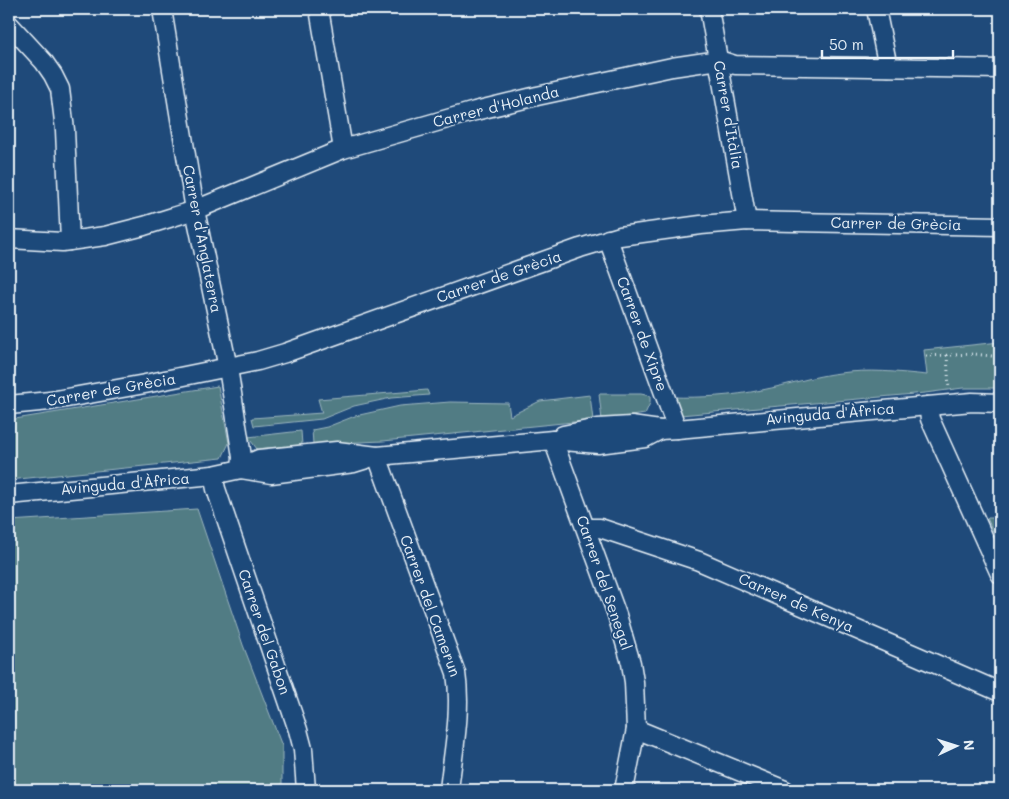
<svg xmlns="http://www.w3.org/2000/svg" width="1009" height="799" font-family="Mali,sans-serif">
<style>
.green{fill:#517c84;stroke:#9cb6be}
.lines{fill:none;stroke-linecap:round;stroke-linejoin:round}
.minor-casing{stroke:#e8f1f8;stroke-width:21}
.path{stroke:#e8f1f8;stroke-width:3;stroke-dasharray:1 4;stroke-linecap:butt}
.minor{stroke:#1f4a7a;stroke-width:18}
.labels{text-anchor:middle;stroke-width:4;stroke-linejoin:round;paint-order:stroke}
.street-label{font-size:15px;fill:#e8f1f8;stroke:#1f4a7a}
</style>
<rect width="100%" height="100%" fill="#1f4a7a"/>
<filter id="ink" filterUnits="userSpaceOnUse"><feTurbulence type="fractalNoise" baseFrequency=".02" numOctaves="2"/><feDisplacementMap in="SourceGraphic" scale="10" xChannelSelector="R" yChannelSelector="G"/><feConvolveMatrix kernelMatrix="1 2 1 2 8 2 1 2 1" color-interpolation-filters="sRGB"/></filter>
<g filter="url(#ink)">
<g class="green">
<path d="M1000 342V388H963L925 393 680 415 671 397C701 398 732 396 762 390 788 385 813 376 840 373 869 369 898 372 927 375L924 350Z"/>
<path d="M218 386 229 443 222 458 9 480V420Z"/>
<path d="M427 390 429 395 391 398 354 406 322 419 254 426 252 418 322 413 318 399Z"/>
<path d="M599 394H641L650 396V403L645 414 602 420Z"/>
<path d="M590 395 593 420 383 441 313 444 312 430 327 427 355 416 400 406 450 402 508 403 510 416 540 401Z"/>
<path d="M301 431 302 445 257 449 248 437Z"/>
<path d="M197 509 243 645 282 746V790H9V521Z"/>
<path d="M987 518H1000V547Z"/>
</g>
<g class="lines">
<defs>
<g id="minor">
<path d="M162 9 195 210 228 368 242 457 241 469"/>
<path d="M319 9 343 149"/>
<path d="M709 9 747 221"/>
<path d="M876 9 888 67"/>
<path d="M9 24 44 62 53 75 60 89 65 130 70 241"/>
<path d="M9 239 62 242 105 236 144 226 195 210 343 149 475 111 537 96 672 67 719 60 735 65 1000 69"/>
<path d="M608 239 677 429"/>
<path d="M9 405 50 401 145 384 258 361 285 353 580 248 620 236 701 225 747 221 1000 226"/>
<path d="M928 406 930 419 1000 574"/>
<path d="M563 435 598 428 631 426 660 430 677 429 928 406 972 402 1000 403"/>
<path d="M553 440 617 615 631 663 634 682 636 729 624 790"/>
<path d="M377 456 456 673C462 711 453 752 449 790"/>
<path d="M241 469 271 474 354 463 367 459"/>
<path d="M213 475 216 489 298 730 303 749 306 790"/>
<path d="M9 495 213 475 241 469 245 465 259 459 337 451 377 456 553 440 598 444 645 438 660 430"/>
<path d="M586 528H600L699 561 1000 692"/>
<path d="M636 729 785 790"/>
</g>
</defs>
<use href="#minor" class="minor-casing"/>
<g class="path">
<path d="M947 355 949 389"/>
<path d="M926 356 974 354 1000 357"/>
</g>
<use href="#minor" class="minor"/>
</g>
</g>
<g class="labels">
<g class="street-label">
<text transform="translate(496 107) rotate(-14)" y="5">Carrer d'Holanda</text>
<text transform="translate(728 115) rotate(80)" y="5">Carrer d'Itàlia</text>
<text transform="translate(896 224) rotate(1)" y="5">Carrer de Grècia</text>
<text transform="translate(202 239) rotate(79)" y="5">Carrer d'Anglaterra</text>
<text transform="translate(499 277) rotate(-19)" y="5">Carrer de Grècia</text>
<text transform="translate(642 334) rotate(70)" y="5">Carrer de Xipre</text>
<text transform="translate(111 390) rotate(-10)" y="5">Carrer de Grècia</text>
<text transform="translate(830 414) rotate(-5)" y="5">Avinguda d'Àfrica</text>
<text transform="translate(125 484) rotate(-5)" y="5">Avinguda d'Àfrica</text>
<text transform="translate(604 583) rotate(71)" y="5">Carrer del Senegal</text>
<text transform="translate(796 603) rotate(24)" y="5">Carrer de Kenya</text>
<text transform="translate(430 606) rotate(70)" y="5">Carrer del Camerun</text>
<text transform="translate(264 632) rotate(71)" y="5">Carrer del Gabon</text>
</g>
</g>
<rect width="1009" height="799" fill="none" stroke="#1f4a7a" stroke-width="30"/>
<rect x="15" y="15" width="979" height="769" fill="none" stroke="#e8f1f8" stroke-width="2" filter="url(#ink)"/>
<g transform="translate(956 746) rotate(86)" stroke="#1f4a7a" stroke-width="4" paint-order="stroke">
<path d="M0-4L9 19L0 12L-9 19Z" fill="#e8f1f8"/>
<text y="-8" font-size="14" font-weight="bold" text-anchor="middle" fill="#e8f1f8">N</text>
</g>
<path d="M822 50v8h131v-8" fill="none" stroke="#e8f1f8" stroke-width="2.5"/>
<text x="829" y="50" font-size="15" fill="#e8f1f8" stroke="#1f4a7a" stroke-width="4" paint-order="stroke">50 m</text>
</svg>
